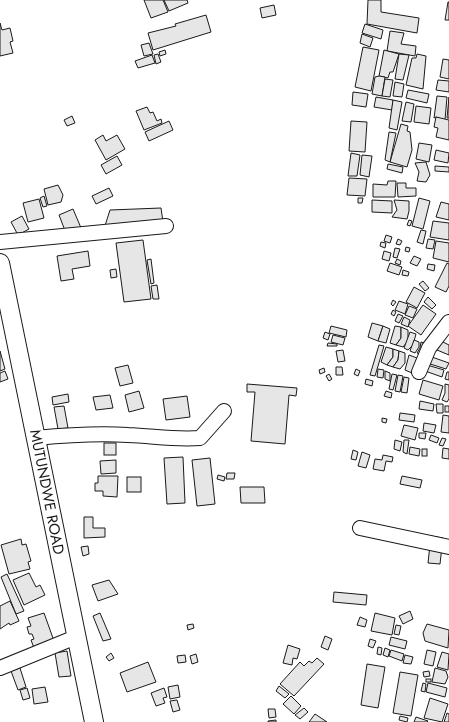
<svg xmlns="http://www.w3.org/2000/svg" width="449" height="722" font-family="Jost,sans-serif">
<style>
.building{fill:#e6e6e6;stroke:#1a1a1a}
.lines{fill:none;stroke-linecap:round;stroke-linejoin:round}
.minor-casing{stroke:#1a1a1a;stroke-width:16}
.major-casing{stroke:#1a1a1a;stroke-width:20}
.minor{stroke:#fff;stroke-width:14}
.major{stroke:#fff;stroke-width:18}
.labels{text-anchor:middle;stroke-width:3;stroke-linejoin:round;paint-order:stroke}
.street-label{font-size:15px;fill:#1a1a1a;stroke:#fff}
</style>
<rect width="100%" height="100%" fill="#fff"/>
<g class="building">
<path d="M144 0H163L168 12 151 18Z"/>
<path d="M164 0H187L188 3 169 11Z"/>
<path d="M368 0H381V12L419 18 417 33 367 24Z"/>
<path d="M448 2H449V20H445Z"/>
<path d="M274 5 276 15 262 18 260 8Z"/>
<path d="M206 15 211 32 153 50 148 33 176 26 175 24Z"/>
<path d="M0 23 2 30 10 28 13 41 10 42 13 53 0 56Z"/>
<path d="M365 24 383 30 381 39 362 33Z"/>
<path d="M390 31 404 33 401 44 416 46 415 56 387 51Z"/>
<path d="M362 34 373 38 370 47 360 43Z"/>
<path d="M149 43 153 54 144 56 141 45Z"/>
<path d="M363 47 379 50 371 91 355 87Z"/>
<path d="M165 50 166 54 160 56 159 52Z"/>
<path d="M384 50 399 54 393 72H390L388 78 379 76Z"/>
<path d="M158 54 161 62 156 64 154 55Z"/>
<path d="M399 54 409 55 403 80 395 79Z"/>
<path d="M417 54 426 56 423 89 406 85 412 58H416Z"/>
<path d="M152 55 155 63 138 68 135 61Z"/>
<path d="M443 59 449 60V79L440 77Z"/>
<path d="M379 76 385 77 382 96 372 94 375 77Z"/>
<path d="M385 79 393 80 390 97 382 96Z"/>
<path d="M438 80 449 81V92L436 90Z"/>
<path d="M395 82 404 84 402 97 393 96Z"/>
<path d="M408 90 429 94 427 103 406 98Z"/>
<path d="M353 92 368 94 366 107 352 105Z"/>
<path d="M437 96 447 97 445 120 436 117 434 118Z"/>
<path d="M376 97 393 100 392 110 374 107Z"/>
<path d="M449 97V118H447Z"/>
<path d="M393 100 402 102 397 130 389 128Z"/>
<path d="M406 102 414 104 411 122 402 121Z"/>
<path d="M416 106 431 108 429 124 414 122Z"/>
<path d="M147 107 150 113 153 112 157 121 161 119 162 123 144 130 136 111Z"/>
<path d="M72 116 75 123 67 126 64 120Z"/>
<path d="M436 117 449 120V140L436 137 438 128 434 127Z"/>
<path d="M169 121 173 130 149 141 145 132Z"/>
<path d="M351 121 367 122 365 152 349 151Z"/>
<path d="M401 124 408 126 407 131 410 132 412 150 407 167 390 162Z"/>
<path d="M389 132 396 133 390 162 385 160Z"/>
<path d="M103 135 106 141 117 135 125 149 106 160 95 140Z"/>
<path d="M419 143 432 145 429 162 416 159Z"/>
<path d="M436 150 449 153 448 163 434 160Z"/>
<path d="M351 153 360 155 357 176H348Z"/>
<path d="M362 155 372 156 369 177 360 175Z"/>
<path d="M117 156 122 165 106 174 101 165Z"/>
<path d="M426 162 430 175 426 182 417 181 419 172 415 163Z"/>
<path d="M388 164 403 167 402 173 387 169Z"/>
<path d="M435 166 449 167V172L435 171Z"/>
<path d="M349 178 367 179 365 196 347 195Z"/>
<path d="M388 181H396L395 197H373V184L387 185Z"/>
<path d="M397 183H406V188H416V196L398 197Z"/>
<path d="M58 185 63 195 61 202 48 205 44 189Z"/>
<path d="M109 188 113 196 96 204 92 196Z"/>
<path d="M44 196 47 206 43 207 40 198Z"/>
<path d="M358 198H363L362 203H358Z"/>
<path d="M419 198 430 201 423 229 412 226Z"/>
<path d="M39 199 44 218 28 222 23 203Z"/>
<path d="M372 200 392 201V213L372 212Z"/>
<path d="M394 200 409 201V211L407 219 392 217 397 210Z"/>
<path d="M441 202 449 204V220L436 217Z"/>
<path d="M161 208 163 222 103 232 110 210Z"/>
<path d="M73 209 84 235 69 241 59 215Z"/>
<path d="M22 216 29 229 18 235 11 222Z"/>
<path d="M409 220 412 221 410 226 407 225Z"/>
<path d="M433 221 449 223V240L430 237Z"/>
<path d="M421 230 426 231 423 244 417 242Z"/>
<path d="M386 235 392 237 390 243 384 241Z"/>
<path d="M398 239 402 241 400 245 396 244Z"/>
<path d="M428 239 435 240 433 249 426 248Z"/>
<path d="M143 240 151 299 124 302 116 243Z"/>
<path d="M436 241 449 243V262L433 258Z"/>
<path d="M381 242 386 243 385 248 380 246Z"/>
<path d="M406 247 410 248 409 252 405 251Z"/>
<path d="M395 248 400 249 397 258 393 257Z"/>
<path d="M88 251 90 266 72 269 74 279 61 281 57 256Z"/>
<path d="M384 251 391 253 389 261 382 259Z"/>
<path d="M414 256 421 259 417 266 410 263Z"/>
<path d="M151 259 154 283 151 284 147 260Z"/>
<path d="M397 259 401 261 400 265 395 263Z"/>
<path d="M390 263 402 267 399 275 387 271Z"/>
<path d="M447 263 449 264V286L446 292 435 287Z"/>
<path d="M428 264 435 265 434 271 427 269Z"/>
<path d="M116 269 117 277 111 278 110 270Z"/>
<path d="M403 270 409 272 408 276 402 275Z"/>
<path d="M423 281 429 288 425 291 419 284Z"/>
<path d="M157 285 159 299H153L151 286Z"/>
<path d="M414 287 425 293 417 308 406 302Z"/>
<path d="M428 297 436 305 432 309 424 302Z"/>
<path d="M393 300 396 302 393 306 391 304Z"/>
<path d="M399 301 408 304 405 314 395 310Z"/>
<path d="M423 305 436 314 421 335 408 326Z"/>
<path d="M409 306 417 309 413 318 405 315Z"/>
<path d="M393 310 396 312 394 316 391 314Z"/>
<path d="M398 314 403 316 399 323 395 321Z"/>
<path d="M404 317 410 320 408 327 401 324Z"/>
<path d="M372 323 383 326 378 341 368 337Z"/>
<path d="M331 326 347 330 346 337 329 333Z"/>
<path d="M383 326 390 329 386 343 378 341Z"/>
<path d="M395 326 401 327V338L396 345 390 343Z"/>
<path d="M401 327 408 330V341L403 347 396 345 401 338Z"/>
<path d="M325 332 330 334 328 340 323 338Z"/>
<path d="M410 332 416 334 413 345 408 350 404 348Z"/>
<path d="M333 335 345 338 343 345 331 342Z"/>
<path d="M414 340 419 342V347L415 353 410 351Z"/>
<path d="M441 341 449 345V355L437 350Z"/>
<path d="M421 342 425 343 421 355 417 353 420 348Z"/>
<path d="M328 343 337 344V346H327Z"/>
<path d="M379 345 384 346 375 376 370 375Z"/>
<path d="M386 347 393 349V357L387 365 381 362Z"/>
<path d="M393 349 399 351 398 360 393 367 387 365 393 357Z"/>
<path d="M343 350 345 361 338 362 336 351Z"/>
<path d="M0 351 5 369 0 371Z"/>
<path d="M399 351 405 353V363L400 369 393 367 398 360Z"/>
<path d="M409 355 417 358 412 373 405 370Z"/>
<path d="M429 356 449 363 446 369 427 363Z"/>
<path d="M128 365 133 383 120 386 115 368Z"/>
<path d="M427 365 444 370 442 377 425 371Z"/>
<path d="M336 367H342L343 375H336Z"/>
<path d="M324 368 325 372 320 374 319 370Z"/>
<path d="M356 369 360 371 358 376 354 374Z"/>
<path d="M378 369 384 370 383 378 377 377Z"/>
<path d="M5 371 8 379 0 382V373Z"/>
<path d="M385 371 390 373V381L385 379Z"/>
<path d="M447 372H449V380L445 379Z"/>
<path d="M329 374 332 379 329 381 326 376Z"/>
<path d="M392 374 397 375 393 390 389 389Z"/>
<path d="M398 375 403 376 400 392 395 391Z"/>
<path d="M404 377 409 378 407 393 401 392Z"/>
<path d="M366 379 373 381 372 386 365 384Z"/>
<path d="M423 380 443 386 439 400 419 394Z"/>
<path d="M247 384 297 388 296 396 289 395 285 444 251 441 255 392H247Z"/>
<path d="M445 384 449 385V399L447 402 442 400 445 393Z"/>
<path d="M139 391 144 408 129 412 125 395Z"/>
<path d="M386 391 392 393 391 398 384 396Z"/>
<path d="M68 394 69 402 53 405 52 397Z"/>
<path d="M110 395 113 408 96 410 93 397Z"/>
<path d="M187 396 190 417 166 420 163 399Z"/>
<path d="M420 401 434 404 433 411 419 409Z"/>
<path d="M436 404H443V413H437Z"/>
<path d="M64 406 68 428 58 429 54 407Z"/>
<rect x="445" y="406" width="4" height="6"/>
<path d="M400 413 415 415 414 422 399 420Z"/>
<path d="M443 415 449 416V433L441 432Z"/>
<path d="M382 418 387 419 386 423 382 422Z"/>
<path d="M424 423 436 425 434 433 423 431Z"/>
<path d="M404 425 418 428 415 440 401 436Z"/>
<path d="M419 433H426L425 439 419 438Z"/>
<path d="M431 435 439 438 437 443 429 440Z"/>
<path d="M442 438 446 439 443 446 439 445Z"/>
<path d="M395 440 402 442 400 451 394 449Z"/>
<path d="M404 440H409L407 454 403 452Z"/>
<rect x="104" y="443" width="12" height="12"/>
<path d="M410 447 420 449 419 456 409 454Z"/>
<path d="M443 448 449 449V459L442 458Z"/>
<rect x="422" y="449" width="5" height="7"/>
<path d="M353 450 358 452 356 460 351 459Z"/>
<path d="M362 452 370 455 366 468 358 466Z"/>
<path d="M383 455 393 457 392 462 386 461 384 471 373 469 375 459 382 460Z"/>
<path d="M183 457 185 503 167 504 164 458Z"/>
<path d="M210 458 215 504 197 506 192 460Z"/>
<path d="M116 460V473L101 474 100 461Z"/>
<path d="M227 473H235L234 479H226Z"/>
<path d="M218 475 225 477 224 481 217 479Z"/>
<path d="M98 476H118L117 497 103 496V491H95V483H98Z"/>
<path d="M402 476 422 480 420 488 400 484Z"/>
<rect x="127" y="477" width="14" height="15"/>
<path d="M240 487H264L265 503H241Z"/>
<path d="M84 517H93V528H105V537L84 538Z"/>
<path d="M431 536 443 538 440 564 428 563Z"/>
<path d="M21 539 22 545 26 544 31 561 28 562 30 569 9 574 1 545Z"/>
<path d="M88 546 89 554 83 556 81 547Z"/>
<path d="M29 573 36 587 40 585 45 595 24 605 13 580Z"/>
<path d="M7 574 24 611 16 614 1 577Z"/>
<path d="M109 580 118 594 98 601 92 585Z"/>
<path d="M334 592 367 595 366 605 333 602Z"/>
<path d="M10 601 19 621 10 625 9 623 0 629V606Z"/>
<path d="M410 611 413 619 403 624 399 616Z"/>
<path d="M44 613 54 641 34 648 31 640 34 639 32 634H29L27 627 31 626 28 618Z"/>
<path d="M100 613 111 639 103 641 93 616Z"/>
<path d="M375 613 395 618 392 635 371 631Z"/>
<path d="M360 617 367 620 365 627 357 625Z"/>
<path d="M193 624 194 628 188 630 187 625Z"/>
<path d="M427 624 449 630 448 648 425 641 423 633Z"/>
<path d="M396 625 401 626 399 635 394 634Z"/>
<path d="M325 636 332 639 328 650 321 647Z"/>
<path d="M391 637 407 641 405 649 389 645Z"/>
<path d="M370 639 376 641 373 648 368 646Z"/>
<path d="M288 645 300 649 297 659 293 658 292 665 283 663Z"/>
<path d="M378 647 382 648 381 655 377 654Z"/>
<path d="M385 648 390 650 388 657 383 655Z"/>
<path d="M391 650 404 654 402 661 389 656Z"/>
<path d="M427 650 436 652 433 666 424 664Z"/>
<path d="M67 651 71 676 59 677 55 653Z"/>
<path d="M442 652 449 654 448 670 437 667Z"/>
<path d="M111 653 114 658 109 661 106 657Z"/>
<path d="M196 654 198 662 192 664 190 656Z"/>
<path d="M185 655 186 662 178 663 177 656Z"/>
<path d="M405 655 413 657 411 664 403 663Z"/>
<path d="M317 658 324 664 294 696 280 684 300 662 304 666 309 661 312 663Z"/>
<path d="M148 662 156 682 127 692 120 673Z"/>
<path d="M367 664 385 667 378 708 361 705Z"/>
<path d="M20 668 26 687 18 690 11 671Z"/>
<path d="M435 668 446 671 448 677 445 684 432 682Z"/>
<path d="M429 671 430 676 424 677 423 672Z"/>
<path d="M400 672 418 675 411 716 393 713Z"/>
<rect x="426" y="679" width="5" height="3"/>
<path d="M423 683 426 684 425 692 421 691Z"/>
<path d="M428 683 447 688 445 697 426 692Z"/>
<path d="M178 685 180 697 170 699 168 687Z"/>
<path d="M279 686 289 694 285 698 276 691Z"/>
<path d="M45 687 48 702 34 704 32 689Z"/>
<path d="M27 688 30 698 23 700 20 690Z"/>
<path d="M164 688 167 697 163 698 165 703 156 706 151 693Z"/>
<path d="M291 696 301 706 294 714 283 704Z"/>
<path d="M430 698 448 704 442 722 424 718Z"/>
<path d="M177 700 180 710 173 712 170 701Z"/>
<path d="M304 708 308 712 300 719 295 715Z"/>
<path d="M268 709H275L276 717 269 718Z"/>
<path d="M447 713 449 714V722H444Z"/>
<path d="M315 714 327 722H309Z"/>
<path d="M400 716 408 718 407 722 399 720Z"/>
<path d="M416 717 428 721 427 722H414Z"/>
<path d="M276 720V722H268V721Z"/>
</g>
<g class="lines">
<defs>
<g id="minor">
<path d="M0 242 166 226"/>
<path d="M419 372 429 348 449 322"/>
<path d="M36 438C67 435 97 433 128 435 154 436 174 440 200 438L224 411"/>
<path d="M360 528 449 547"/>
<path d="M0 668 76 637"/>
</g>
<path id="major" d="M0 263 94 722"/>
</defs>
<use href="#minor" class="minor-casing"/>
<use href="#major" class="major-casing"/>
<use href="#minor" class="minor"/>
<use href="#major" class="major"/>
</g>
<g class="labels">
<g class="street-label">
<text transform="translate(47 492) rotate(79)" y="5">MUTUNDWE ROAD</text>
</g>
</g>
</svg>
